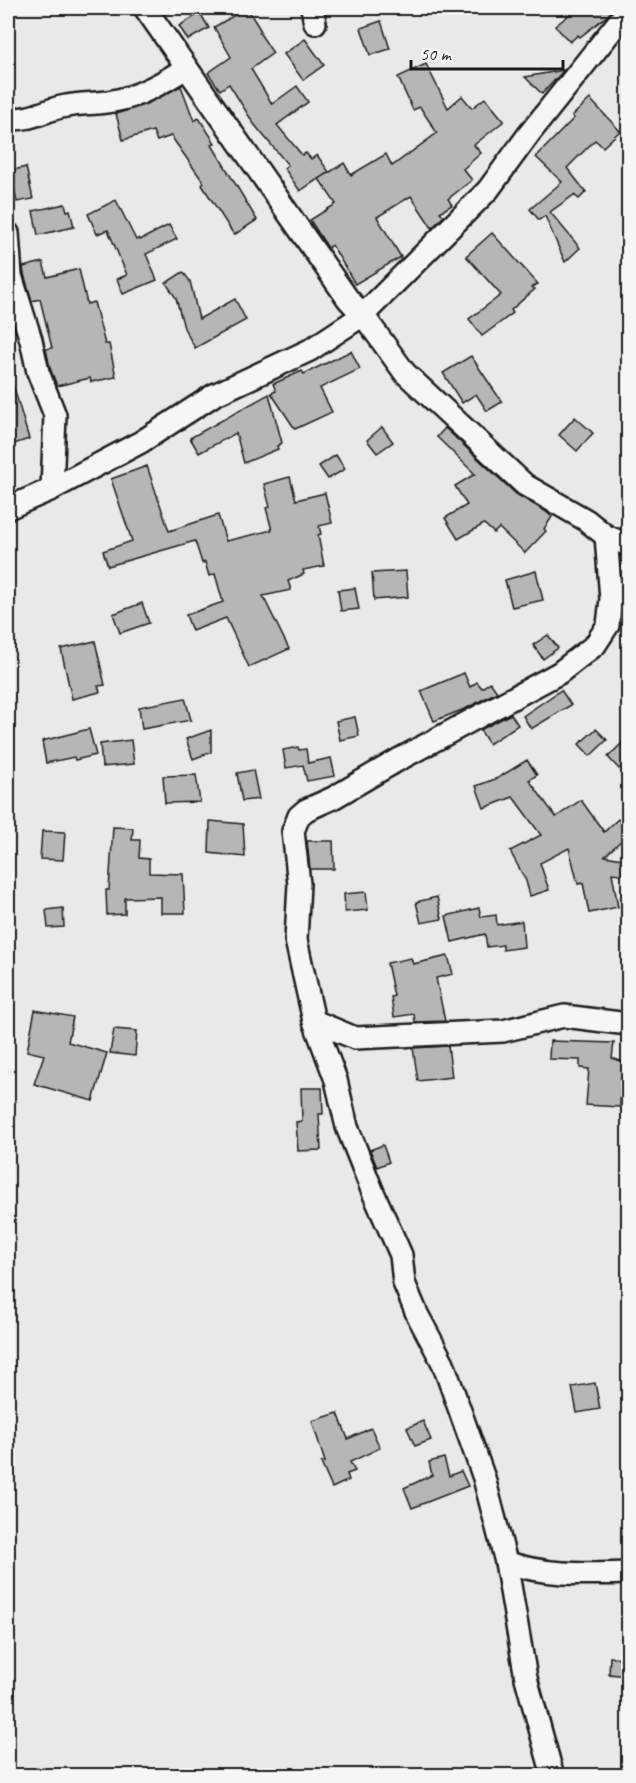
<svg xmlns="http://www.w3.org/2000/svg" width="636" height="1783" font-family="Caveat,sans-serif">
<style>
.building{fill:#b6b6b3;stroke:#1c1c1c;stroke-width:1.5}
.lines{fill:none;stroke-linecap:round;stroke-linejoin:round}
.minor-casing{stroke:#1c1c1c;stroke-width:26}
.minor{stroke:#f6f6f2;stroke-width:21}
</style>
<rect width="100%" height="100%" fill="#e9e9e5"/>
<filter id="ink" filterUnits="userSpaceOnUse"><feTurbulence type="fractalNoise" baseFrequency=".0167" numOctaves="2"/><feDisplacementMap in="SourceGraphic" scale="12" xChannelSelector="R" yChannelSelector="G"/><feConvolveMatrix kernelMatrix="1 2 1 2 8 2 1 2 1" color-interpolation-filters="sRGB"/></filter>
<g filter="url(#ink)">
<g class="building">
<path d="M247 8 261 31 259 32 273 53 251 69 272 104 297 86 308 102 277 125 302 155 306 153 311 159 317 155 329 172 300 191 284 168 288 165 254 124 229 84 220 90 208 73 231 57 214 27Z"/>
<path d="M578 8H614L608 15 580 37 578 35 570 42 555 26Z"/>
<path d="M200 13 209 28 188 40 179 26Z"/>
<path d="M381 21 390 49 370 55 361 28Z"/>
<path d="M305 39 324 65 303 80 284 54Z"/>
<path d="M426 64 448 108 462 96 472 108 485 98 504 121 474 145 481 153 463 169 472 180 448 199 452 205 440 212 444 216 432 228 411 196 377 217 401 257 355 284 332 245 328 248 310 220 336 204 319 179 344 163 351 175 386 154 392 166 437 133 420 107 413 110 398 77Z"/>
<path d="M564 70 542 94 525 77Z"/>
<path d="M181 86 194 121 199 118 215 143 212 145 257 220 234 235 202 185 204 183 171 136 157 141 153 131 123 140 116 114 146 104Z"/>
<path d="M590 99 620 131 603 147 595 140 567 168 586 192 579 199 574 195 550 212 580 248 565 262 545 216 539 220 530 209 562 182 536 157 574 118 572 116Z"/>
<path d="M26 167 33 199 17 202 10 171Z"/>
<path d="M116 200 136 240 139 238 140 240 169 225 177 239 146 254 157 280 123 294 117 279 127 275 108 230 97 234 88 214Z"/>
<path d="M65 204 67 211 70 210 74 227 38 235 33 211Z"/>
<path d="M492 233 538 284 532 287 535 289 511 310 513 313 482 336 469 319 501 295 466 256Z"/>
<path d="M43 262 47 277 79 269 87 304 94 302 105 344H109L116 377 91 382 90 378 57 386 50 368 46 349 52 348 40 299 32 301 24 274 23 267Z"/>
<path d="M183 272 190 281 199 319 235 299 246 320 195 348 184 328 176 298 166 283Z"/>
<path d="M351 351 360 369 320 388 332 412 295 429 271 393 276 391 273 384 302 371 304 374Z"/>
<path d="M471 356 502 402 487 411 476 394 462 403 443 373Z"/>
<path d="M12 381 29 439 8 446V382Z"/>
<path d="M269 394 282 443 277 446 278 449 244 463 236 433 199 453 190 438Z"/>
<path d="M575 417 593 433 577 451 559 435Z"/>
<path d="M382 427 393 442 377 453 367 440Z"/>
<path d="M445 428 516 494 545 511 552 517 544 529 546 531 525 553 499 528 494 533 484 524 458 539 445 518 467 505 455 486 475 474 437 437Z"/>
<path d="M336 455 345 469 328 479 319 466Z"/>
<path d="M147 466 169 531 218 515 226 541 272 530 266 508 270 507 264 484 290 477 296 500 325 493 332 523 319 526 321 534 318 535 324 566 303 570 304 574 288 581 291 590 263 596 289 649 249 667 226 618 192 631 186 615 223 602 215 574 209 576 205 562 202 563 195 541 108 566 103 551 132 541 111 479Z"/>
<path d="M406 571 408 597 374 600 372 573Z"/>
<path d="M536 571 543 600 512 607 505 580Z"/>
<path d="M355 588 359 609 341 611 338 590Z"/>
<path d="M142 603 149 623 120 633 113 614Z"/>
<path d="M548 635 558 648 543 659 533 645Z"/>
<path d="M95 641 105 685 98 686 100 692 72 699 61 649Z"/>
<path d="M464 673 470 687 477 682 482 688 490 682 497 692 467 708 434 721 421 691Z"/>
<path d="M561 690 571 705 531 729 523 716Z"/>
<path d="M185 698 191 720 142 729 139 707Z"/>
<path d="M511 714 518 725 489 744 480 730Z"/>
<path d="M355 717 359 736 340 740 336 721Z"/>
<path d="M89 729 96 755 75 760 74 757 46 763 42 741Z"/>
<path d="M596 729 607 740 590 756 579 744Z"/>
<path d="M211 730V752L193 759 186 739Z"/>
<path d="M628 737V759L619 769 608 757Z"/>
<path d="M131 740 134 764 102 767 100 744Z"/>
<path d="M298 747 299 750 306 749 308 763 331 758 335 776 307 781 303 765 286 768 283 750Z"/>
<path d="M527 760 537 775 529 780 556 817 581 800 604 832 618 819 628 830V834L605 856 628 860V875L612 873 618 907 589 913 583 883 578 884 569 848 540 863 549 890 530 896 526 881 510 851 541 835 513 797 484 808 476 786 498 778Z"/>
<path d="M253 770 259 799 242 801 237 773Z"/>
<path d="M196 775 200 802 165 803 163 776Z"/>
<path d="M210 821 243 824 245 857 209 853Z"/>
<path d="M113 827 133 828 132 840H140L139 858 149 859V873L183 874 185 913H161V897L125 898V914L107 915 106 890H109Z"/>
<path d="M42 831 65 832 63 860 40 859Z"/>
<path d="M307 841H333L334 869H310Z"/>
<path d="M366 892 368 910 345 912 344 894Z"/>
<path d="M437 897 442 919 421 923 416 902Z"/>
<path d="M63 908 64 927 48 928 46 910Z"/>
<path d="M479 908 481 917 496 915 497 925 522 921 524 947 503 950V945L487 947 485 934 452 942 446 916Z"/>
<path d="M448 956 453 974 436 978 445 1021 415 1022 414 1014 394 1017 391 997 394 996 387 963 411 958 413 964Z"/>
<path d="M35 1010 73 1017 68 1042 107 1053 93 1101 34 1084 44 1055 27 1051Z"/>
<path d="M114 1029 137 1031 135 1056 110 1053Z"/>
<path d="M550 1041 614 1043 612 1058 626 1063 621 1078 620 1107 586 1105 589 1069 580 1068V1060L549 1059Z"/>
<path d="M448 1046 452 1077 418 1081 413 1048Z"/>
<path d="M301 1088H322L323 1114H319L321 1150 298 1151 296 1122 302 1121Z"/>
<path d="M383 1145 389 1162 377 1167 370 1150Z"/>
<path d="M595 1383 600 1409 577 1413 572 1387Z"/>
<path d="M338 1413 348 1439 371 1428 380 1448 350 1462 355 1471 347 1474 349 1480 332 1488 321 1463 325 1462 312 1421Z"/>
<path d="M423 1421 431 1440 415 1446 407 1428Z"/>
<path d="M444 1458 449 1476 461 1471 468 1486 412 1508 404 1488 432 1475 429 1462Z"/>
<path d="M610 1657 628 1658V1676L609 1674Z"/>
</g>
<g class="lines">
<defs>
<g id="minor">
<path d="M145 8 348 299 363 315 405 373 525 485 586 520 606 536 628 545"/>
<path d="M312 8 315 23"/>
<path d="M8 118C29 122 46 109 66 106 82 103 98 104 113 101 139 97 164 82 186 68"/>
<path d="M8 233 11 276 31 340 38 372 55 415 52 489"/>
<path d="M8 508 52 489 141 442 214 395 310 350 363 315 488 190 529 134 628 10"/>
<path d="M314 1021 355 1038 503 1031 564 1016 628 1024"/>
<path d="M506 1562C544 1576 588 1574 628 1573"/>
<path d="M553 1776 526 1678 506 1562 484 1478 443 1363 417 1314 404 1283 401 1255 372 1190 347 1127 336 1080 314 1021 296 940 299 884 293 831 299 816 306 810 333 798 398 760 559 673 595 645 608 625 611 599 606 536"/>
</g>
</defs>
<use href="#minor" class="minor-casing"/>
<use href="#minor" class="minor"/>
</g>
</g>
<rect width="636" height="1783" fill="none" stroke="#f6f6f2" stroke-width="30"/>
<rect x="15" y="15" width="606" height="1753" fill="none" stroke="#1c1c1c" stroke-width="2" filter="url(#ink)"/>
<path d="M411 60v9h152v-9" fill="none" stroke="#1c1c1c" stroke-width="3"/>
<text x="420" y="60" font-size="18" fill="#1c1c1c" stroke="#f6f6f2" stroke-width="4.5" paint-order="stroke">50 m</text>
</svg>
